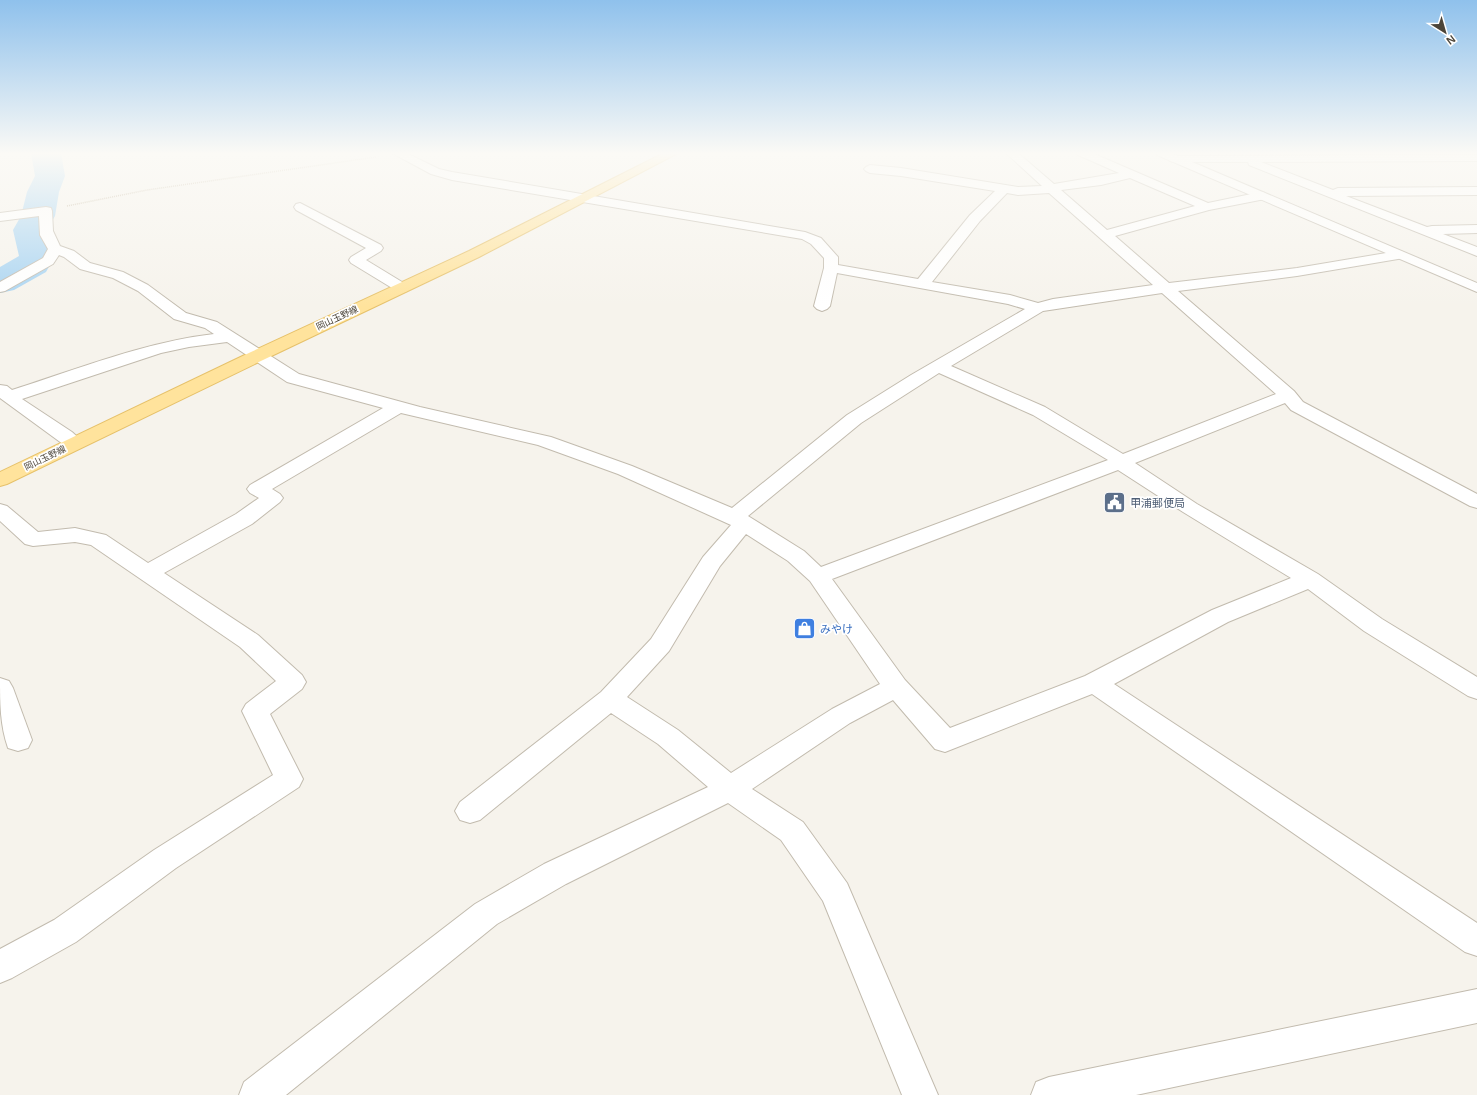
<svg xmlns="http://www.w3.org/2000/svg" width="1477" height="1095" font-family="Arial,'Noto Sans JP',sans-serif">
<style>
.lines{fill:none;stroke-linecap:round;stroke-linejoin:round}
.river{fill:#a9d4f2;fill-rule:evenodd}
.minor-casing{stroke:#c2bbae;stroke-width:2}
.tertiary-casing{stroke:#c2bbae;stroke-width:2}
.primary-casing{stroke:#e6c16a;stroke-width:2}
.path{stroke:#c4b79f;stroke-width:1.5;stroke-dasharray:1 1;stroke-linecap:butt}
.minor{fill:#fff;fill-rule:evenodd}
.tertiary{fill:#fff;fill-rule:evenodd}
.primary{fill:#ffe39c;fill-rule:evenodd}
.labels{text-anchor:middle;stroke-width:3.5;stroke-linejoin:round;paint-order:stroke}
.far-street-label{font-size:9px;fill:#4b4439;stroke:#fff}
.service-label{font-size:11px;fill:#4e5e75;stroke:#fff;text-anchor:start}
.shop-label{font-size:11px;fill:#366cbe;stroke:#fff;text-anchor:start}
</style>
<rect width="100%" height="100%" fill="#f6f3ec"/>
<g class="lines">
<path class="river" d="M31 153H61L65 176 59 192 55 216 47 230 55 256 46 272 14 290 0 293V267L19 256 13 230 21 216 27 192 35 176Z"/>
<defs>
<g id="minor">
<path d="M392 153H406L439 169 452 172 805 232 821 238 838 257V265L918 279 970 215 995 191 901 176 870 173 866 171 864 169 866 167 870 165 901 168 1018 187 1042 186 1006 153H1018L1054 184 1119 173 1078 155 1077 153H1092L1208 203 1261 192 1265 193 1267 196 1265 199 1209 210 1115 236 1169 283 1297 268 1398 251 1403 252 1405 255 1403 258 1398 259 1297 276 1178 291 1294 391 1303 402 1477 494V508L1470 506 1291 410 1285 403 1135 463 1197 504 1318 574 1382 619 1477 677V699L1468 696 1364 631 1308 589 1228 622 1114 684 1477 923V956L1465 952 1092 694 945 752 935 749 893 700 850 723 752 789 803 822 847 883 938 1095H902L823 901 781 840 728 803 566 884 497 924 286 1095H239L244 1082 475 904 544 864 708 787 658 744 611 713 480 820 470 823 460 820 455 811 460 802 601 692 651 639 703 557 731 525 618 474 538 445 401 413 272 489 280 494 283 498 280 502 252 524 164 573 258 635 302 675 306 682 302 689 270 714 303 779 299 787 176 868 76 942 12 978 0 983V949L54 920 154 850 273 775 242 711 246 704 276 681 240 647 91 545 75 542 33 546 25 544 0 521V504L7 506 38 532 75 528 106 535 148 563 236 514 259 498 250 493 247 489 250 485 383 408 287 382 227 342 189 347 161 353 22 399 72 432 84 443 81 447 74 449 67 447 0 398V385L7 386 12 390C78 369 145 342 214 334L205 328 174 319 138 291 113 278 80 269 64 257 59 255 53 264 5 291 0 292V282L43 258 48 249 40 235 39 216 0 221V213L46 207 51 208 52 211 53 231 60 246 74 251 90 263 123 272 148 285 186 313 217 322 299 374 420 407 551 437 632 466 732 508 847 415 911 375 1025 309 1008 304 837 273 830 306 827 309 822 311 817 309 814 306 824 268V258L811 244 802 239 452 180 431 174ZM1130 178 1195 206 1107 230 1061 190 1101 185ZM1007 193 1018 195 1049 193 1153 285 1053 299 1038 303 1010 295 932 282 980 221ZM1162 293 1276 394 1123 454 1045 407 951 366 1043 311ZM939 373 1033 415 1108 460 821 567 804 551 748 516 861 423ZM1118 470 1183 512 1291 578 1212 610 1085 676 950 728 905 680 832 579ZM746 534 788 561 810 581 880 684 832 709 731 773 678 730 627 697 669 651 720 566Z"/>
<path d="M1477 155V161L1261 162 1333 190 1338 188 1477 187V195L1346 196 1427 227 1432 226 1477 225V233L1443 234 1477 247V256L1249 165 1248 162H1174L1170 161 1168 159 1170 157 1174 156Z"/>
<path d="M300 203 381 245 383 248 381 251 366 260 407 285 409 288 407 291 402 292 397 291 351 263 349 260 351 257 366 248 296 210 294 207 296 204Z"/>
<path d="M0 678 9 681 13 688 32 740 28 748 18 751 8 748C0 725 0 703 0 678Z"/>
<path d="M1477 989V1023L1136 1095H1031L1036 1082 1049 1077Z"/>
</g>
<path id="tertiary" d="M1156 153H1171L1477 283V292L1157 155Z"/>
<path id="primary" d="M664 153H678L479 257 263 360 7 484 0 486V472L251 352 469 251Z"/>
</defs>
<use href="#minor" class="minor-casing"/>
<use href="#tertiary" class="tertiary-casing"/>
<use href="#primary" class="primary-casing"/>
<path class="path" d="M67 206 147 190 376 157"/>
<use href="#minor" class="minor"/>
<use href="#tertiary" class="tertiary"/>
<use href="#primary" class="primary"/>
</g>
<linearGradient id="sky" x2="0" y2="1"><stop stop-color="#8fc1ec"/><stop offset="0.5" stop-color="#fbfaf6"/><stop offset="1" stop-color="#fbfaf6" stop-opacity="0"/></linearGradient>
<rect width="1477" height="307" fill="url(#sky)"/>
<defs>
<symbol id="civic-square" viewBox="-11 -11 22 22"><rect x="-9" y="-9" width="18" height="18" rx="4" fill="#5c6f8a" stroke="#fff"/><path d="M-.6-6.5H3V-4.5H.6V-3L4-1V1h2V6H-6V1h2V-1L-.6-3ZM-1.2 2.5V6h2.4V2.5Z" fill="#fff"/></symbol>
<symbol id="shop-square" viewBox="-11 -11 22 22"><rect x="-9" y="-9" width="18" height="18" rx="4" fill="#3f7fe0" stroke="#fff"/><path d="M-5-2.5h2.3a2.7 3.5 0 0 1 5.4 0H5L5.5 6h-11ZM-1.5-2.5h3a1.5 2.3 0 0 0-3 0Z" fill="#fff"/></symbol>
</defs>
<g fill-rule="evenodd">
<use href="#civic-square" x="1102" y="490" width="25" height="25"/>
<use href="#shop-square" x="792" y="616" width="25" height="25"/>
</g>
<g class="labels">
<g class="far-street-label">
<text transform="translate(337 318) rotate(-25)" y="3">岡山玉野線</text>
<text transform="translate(45 458) rotate(-26)" y="3">岡山玉野線</text>
</g>
<g class="service-label">
<text x="1130" y="507">甲浦郵便局</text>
</g>
<g class="shop-label">
<text x="820" y="633">みやけ</text>
</g>
</g>
<g transform="translate(1445 32) rotate(143)" stroke="#ffffff" stroke-width="3" paint-order="stroke">
<path d="M0-3L7 15L0 10L-7 15Z" fill="#4b4439"/>
<text y="-6" font-size="11" font-weight="bold" text-anchor="middle" fill="#4b4439">N</text>
</g>
</svg>
